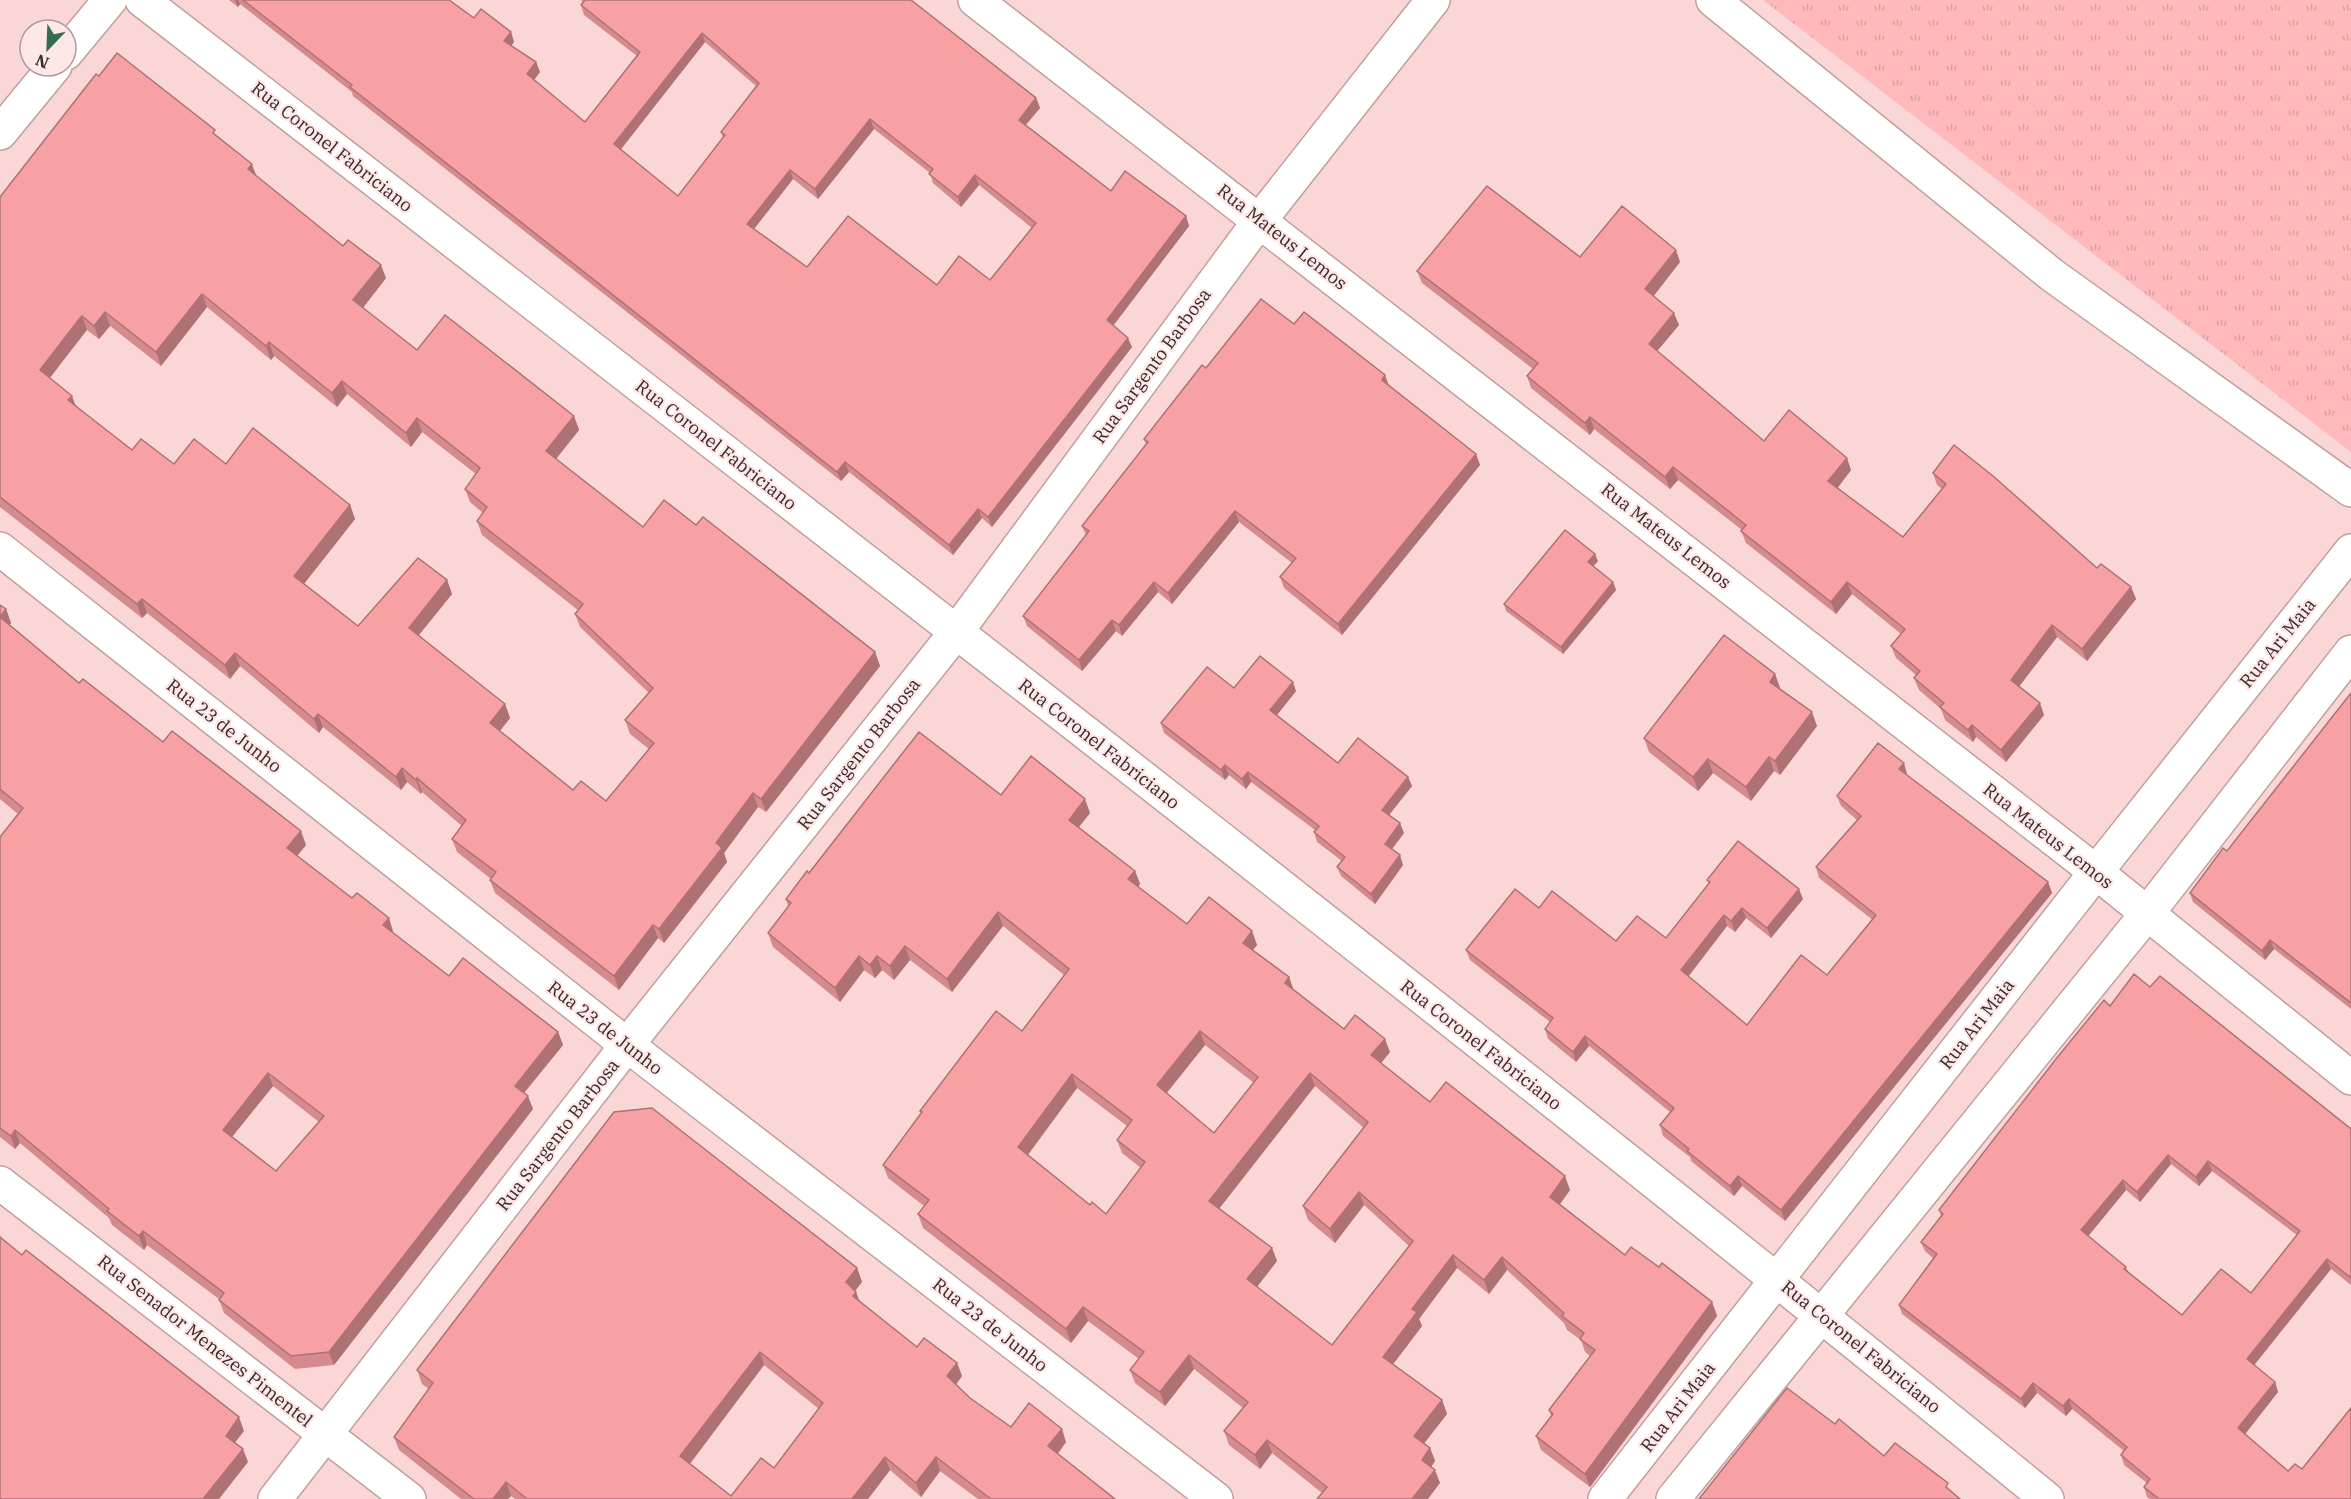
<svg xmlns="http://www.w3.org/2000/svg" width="2351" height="1499" font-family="'IBM Plex Serif',serif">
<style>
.grass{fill:url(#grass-tufts)}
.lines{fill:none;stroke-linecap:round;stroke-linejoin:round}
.street-casing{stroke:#c19f9f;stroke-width:36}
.street{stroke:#fff;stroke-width:33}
.wall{fill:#d58a8e;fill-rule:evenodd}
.shaded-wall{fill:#ae7174}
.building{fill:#f8a1a5;stroke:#ae7174;stroke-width:1.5;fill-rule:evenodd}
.labels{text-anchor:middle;stroke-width:4.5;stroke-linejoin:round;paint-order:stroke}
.street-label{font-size:18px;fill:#382a2a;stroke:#fee7e7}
</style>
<defs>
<pattern id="grass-tufts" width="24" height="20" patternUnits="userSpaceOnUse" patternTransform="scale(1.5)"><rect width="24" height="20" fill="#ffb9bb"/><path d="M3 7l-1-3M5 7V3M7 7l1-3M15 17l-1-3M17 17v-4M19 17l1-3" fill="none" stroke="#db9fa1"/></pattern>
</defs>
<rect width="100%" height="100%" fill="#fad6d6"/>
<path class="grass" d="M1763 0H2351V452Z"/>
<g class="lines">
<defs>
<g id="street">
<path d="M142 0C781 495 1421 988 2047 1499"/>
<path d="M975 0 2096 872 2351 1078"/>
<path d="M1713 0 2052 275 2351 490"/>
<path d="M66 53 110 0"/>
<path d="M0 133 55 66"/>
<path d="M0 549 627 1045 1216 1499"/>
<path d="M0 1183 409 1499"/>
<path d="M275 1499 627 1045 957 631 1260 220 1433 0"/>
<path d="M1605 1499 2096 872 2351 551"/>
<path d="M1673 1499 2146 915 2351 652"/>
</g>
</defs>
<use href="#street" class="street-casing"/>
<use href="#street" class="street"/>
</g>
<g class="wall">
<path d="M229 0H449L474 18 511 32 514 42 511 46 536 62 540 72 534 79 585 122 637 56 584 15 581 5 583 2 581 0H911L1036 98 1040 108 1026 125 1111 191 1186 216 1189 226 1113 325 1132 347 992 527 982 518 953 555 849 472 841 481 353 96 352 92 240 4 238 7ZM705 42 756 86 721 132 723 138 678 196 621 149ZM874 129 930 173 933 183 961 207 979 185 1032 228 990 280 937 285 807 267 754 229 793 179 818 199Z"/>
<path d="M218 136 256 176 343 246 386 278 363 308 417 350 574 416 579 430 556 459 643 527 696 525 875 652 880 666 766 812 758 807 724 853 727 862 664 943 658 938 619 990 495 893 490 880 491 879 457 852 452 839 462 826 422 792 421 794 407 782 401 790 323 727 319 733 240 666 230 679 147 613 142 618 0 507V197ZM207 307 271 360 274 356 337 407 347 394 411 447 422 432 476 474 465 489 470 502 483 513 477 521 482 535 578 610 575 614 580 627 649 693 625 720 630 734 649 749 606 801 573 790 500 731 510 718 505 704 419 635 452 594 447 580 358 626 304 584 355 519 350 505 226 464H174L132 450 75 406 50 378 84 332 87 330 99 339 110 326 161 366Z"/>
<path d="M1580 257 1680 262 1653 296 1679 325 1657 351 1764 441 1851 470 1837 488 1903 537 1942 489 1937 485 1933 473 2097 568 2131 587 2136 599 2087 661 2057 637 2019 686 2044 715 2006 762 1976 737 1973 742 1945 720 1941 709 1919 690 1914 678 1916 675 1896 658 1891 646 1901 634 1852 594 1836 614 1746 543 1741 531 1742 530 1678 480 1670 489 1594 429 1590 435 1531 388 1527 376 1533 369 1422 283 1417 271Z"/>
<path d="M1294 324 1389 386 1476 454 1480 465 1342 635 1284 588 1280 577 1292 563 1239 522 1172 604 1158 592 1122 636 1116 631 1082 671 1027 626 1023 616 1086 535 1082 526 1146 445 1144 439 1206 368Z"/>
<path d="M1598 561 1593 566 1613 582 1616 590 1563 654 1506 611 1504 604Z"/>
<path d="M0 605 6 609 11 623 9 625 79 683 306 845 297 856 393 931 392 932 449 976 558 1032 563 1045 524 1093 533 1109 334 1365 295 1369 224 1313 219 1299 147 1245 144 1250 112 1225 109 1218 20 1143 15 1149 0 1137V837L18 814 0 799ZM273 1086 319 1122 276 1171 232 1137Z"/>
<path d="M1775 674 1780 688V689L1817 726 1780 775 1774 771 1751 801 1713 773 1698 791 1649 752 1644 738Z"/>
<path d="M1234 688 1296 691 1277 715 1338 763 1408 777 1412 786 1389 815 1404 833 1392 849 1403 865 1375 904 1341 876 1337 867 1342 861 1317 842 1314 832 1315 830 1251 782 1246 789 1229 775 1225 780 1164 733 1161 723Z"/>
<path d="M2351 693V1009L2274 949 2265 960 2193 902 2190 893 2227 851Z"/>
<path d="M1907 774V775L2048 882 2052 893 1785 1221 1742 1186 1734 1196 1691 1161 1690 1157 1663 1136 1660 1125 1670 1112 1589 1046 1576 1062 1548 1039 1545 1029 1550 1022 1470 960 1466 950 1539 908 1616 941 1666 938 1709 884 1707 880 1803 899 1771 938 1746 918 1735 932 1727 926 1688 976 1747 1025 1827 975 1873 920 1819 878 1816 867 1857 820 1841 806 1837 796Z"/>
<path d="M1001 795 1090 813 1079 827 1135 871 1140 884 1138 887 1187 924 1252 931 1257 945 1253 950 1289 977 1293 989 1344 1029 1390 1052 1381 1063 1430 1102 1570 1190 1560 1204 1625 1255 1659 1267 1712 1302 1717 1316 1590 1487 1541 1450 1536 1436 1551 1416 1549 1410 1590 1356 1585 1352 1581 1340 1567 1330 1564 1323 1507 1270 1489 1294 1457 1268 1419 1319 1422 1326 1393 1364 1442 1400 1447 1414 1424 1443 1430 1448 1435 1461 1431 1467 1440 1483 1322 1493 1272 1453 1260 1469 1229 1445 1224 1431 1243 1408 1194 1369 1165 1406 1135 1383 1130 1370 1139 1359 1088 1321 1071 1343 923 1228 918 1214 924 1206 888 1178 883 1165 921 1114 920 1111 1022 1031 1064 975 1003 926 952 992 910 960 894 980 882 970 875 978 864 970 840 1002 773 947 768 933 788 906 786 899 809 873ZM1205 1045 1254 1083 1214 1133 1167 1093ZM1315 1086 1364 1128 1303 1206 1308 1220 1335 1243 1364 1205 1409 1246 1332 1345 1257 1287 1277 1261 1272 1248 1219 1209ZM1077 1088 1127 1126 1117 1140 1122 1153 1141 1168 1106 1214 1090 1205 1028 1155Z"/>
<path d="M2150 987 2351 1129V1285L2331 1269 2254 1365 2275 1382 2278 1392 2245 1434 2288 1471 2302 1469 2351 1499H2150L2147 1497 2144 1487 2147 1483 2124 1465 2121 1455 2124 1451 2072 1409 2066 1416 2037 1393 2025 1408 1902 1314 1899 1305 1933 1258 1925 1251 1921 1242 1941 1216 1939 1210 2110 1006ZM2171 1164 2199 1186 2212 1171 2297 1235 2251 1293 2182 1315 2129 1273 2126 1267 2088 1236 2126 1190 2140 1202Z"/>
<path d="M857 1268 862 1282 855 1290 860 1303 917 1347 957 1363 962 1376 956 1385 970 1398 1011 1427 1066 1442 1058 1454 1115 1499H978L940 1471 921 1497 890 1470 868 1499H515L511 1496 508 1499H461L399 1450 394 1437 429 1389 422 1384 417 1370ZM764 1365 819 1409 774 1468 731 1496 690 1464Z"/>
</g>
<g class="shaded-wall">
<path d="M235 0H238L240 4 238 7Z"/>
<path d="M511 32 514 42 508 50 504 41Z"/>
<path d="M702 33 705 42 618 153 614 144Z"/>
<path d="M536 62 540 72 531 84 527 74Z"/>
<path d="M1036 98 1040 108 1022 129 1019 120Z"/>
<path d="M870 119 874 129 818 199 815 189Z"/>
<path d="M252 164 257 178 248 169Z"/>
<path d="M790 170 793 179 750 234 747 224Z"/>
<path d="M975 175 979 185 961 207 958 197Z"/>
<path d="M1186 216 1189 226 1110 330 1107 320Z"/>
<path d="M1676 250 1680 262 1649 302 1645 289Z"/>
<path d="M381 265 386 278 358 314 353 300Z"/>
<path d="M202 294 207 307 161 366 156 352Z"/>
<path d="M105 312 110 326 99 339 94 326Z"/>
<path d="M1674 313 1679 325 1653 356 1649 344Z"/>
<path d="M82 316 87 330 45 384 40 370Z"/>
<path d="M1128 338 1132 347 992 527 988 517Z"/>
<path d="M269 342 274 356 271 360 266 346Z"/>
<path d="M1385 375 1389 386 1382 380Z"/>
<path d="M342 381 347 394 337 407 332 393Z"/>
<path d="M72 396 77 409 68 400Z"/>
<path d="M574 416 579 430 551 465 546 451Z"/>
<path d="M1590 417 1594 429 1590 435 1585 423Z"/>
<path d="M417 418 422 432 411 447 406 433Z"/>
<path d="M1476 454 1480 465 1342 635 1338 624Z"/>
<path d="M1847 458 1851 470 1833 494 1828 481Z"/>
<path d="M845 462 849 472 841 481 837 472Z"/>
<path d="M1673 467 1678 480 1670 489 1665 477Z"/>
<path d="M350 505 355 519 299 590 294 576Z"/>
<path d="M978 509 982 518 953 555 949 545Z"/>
<path d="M1235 511 1239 522 1172 604 1168 593Z"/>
<path d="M1595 554 1598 561 1591 569 1588 562Z"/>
<path d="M447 580 452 594 414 641 409 628Z"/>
<path d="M1154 582 1158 592 1122 636 1119 625Z"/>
<path d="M1613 582 1616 590 1563 654 1561 647Z"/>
<path d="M1847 582 1852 594 1836 614 1831 602Z"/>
<path d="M2131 587 2136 599 2087 661 2082 649Z"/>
<path d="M142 599 147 613 142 618 137 604Z"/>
<path d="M6 609 11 623 5 631 0 617Z"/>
<path d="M1112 620 1116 631 1082 671 1079 660Z"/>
<path d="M2052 625 2057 637 2015 692 2011 680Z"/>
<path d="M875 652 880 666 766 812 761 799Z"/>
<path d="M235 653 240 666 230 679 225 665Z"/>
<path d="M1775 674 1780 688 1775 696 1770 682Z"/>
<path d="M1293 682 1296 691 1273 720 1270 710Z"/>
<path d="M2040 703 2044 715 2006 762 2001 750Z"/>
<path d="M505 704 510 718 495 737 490 723Z"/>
<path d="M1812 712 1817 726 1780 775 1775 761Z"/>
<path d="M318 714 323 727 319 733 314 719Z"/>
<path d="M1972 725 1976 737 1973 742 1968 730Z"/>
<path d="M1769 757 1774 771 1751 801 1746 787Z"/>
<path d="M1708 759 1713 773 1698 791 1693 777Z"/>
<path d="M1904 763 1907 774 1903 779 1899 769Z"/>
<path d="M1225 765 1229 775 1225 780 1221 770Z"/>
<path d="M402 768 407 782 401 790 396 777Z"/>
<path d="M1248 772 1251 782 1246 789 1242 779Z"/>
<path d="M1408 777 1412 786 1385 820 1382 810Z"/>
<path d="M417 778 422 792 421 794 416 780Z"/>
<path d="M753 793 758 807 724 853 727 862 664 943 659 929 716 843Z"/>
<path d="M1085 799 1090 813 1074 833 1069 820Z"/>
<path d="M1400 823 1404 833 1388 854 1385 844Z"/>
<path d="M301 831 306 845 292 862 287 848Z"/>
<path d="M1400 855 1403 865 1375 904 1371 894Z"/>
<path d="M1135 871 1140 884 1133 893 1128 879Z"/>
<path d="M2048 882 2052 893 1785 1221 1781 1210Z"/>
<path d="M1799 889 1803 899 1771 938 1767 928Z"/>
<path d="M1742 908 1746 918 1735 932 1731 921Z"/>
<path d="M998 912 1003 926 952 992 947 979Z"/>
<path d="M1724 915 1727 926 1685 981 1681 970Z"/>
<path d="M389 918 393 931 387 938 383 925Z"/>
<path d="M653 925 658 938 619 990 614 976Z"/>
<path d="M1252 931 1257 945 1248 956 1243 943Z"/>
<path d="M2270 940 2274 949 2265 960 2262 951Z"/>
<path d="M905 946 910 960 894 980 890 966Z"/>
<path d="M859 956 864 970 840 1002 835 988Z"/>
<path d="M877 956 882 970 875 978 870 965Z"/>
<path d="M1289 977 1294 991 1285 983Z"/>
<path d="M1200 1031 1205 1045 1162 1098 1157 1085Z"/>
<path d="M558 1032 563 1045 519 1099 515 1086Z"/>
<path d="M1585 1036 1589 1046 1576 1062 1573 1052Z"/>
<path d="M1385 1039 1390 1052 1376 1069 1371 1055Z"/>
<path d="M268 1073 273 1086 227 1143 223 1130Z"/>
<path d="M1310 1073 1315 1086 1214 1215 1209 1201Z"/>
<path d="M1072 1074 1077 1088 1023 1161 1018 1147Z"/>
<path d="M528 1096 533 1109 334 1365 329 1352Z"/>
<path d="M15 1130 20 1143 15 1149 11 1136Z"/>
<path d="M2168 1155 2171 1164 2140 1202 2137 1192Z"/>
<path d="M2208 1161 2212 1171 2199 1186 2196 1177Z"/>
<path d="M1565 1176 1570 1190 1555 1211 1550 1197Z"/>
<path d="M1738 1176 1742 1186 1734 1196 1730 1186Z"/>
<path d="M2123 1180 2126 1190 2085 1240 2081 1230Z"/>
<path d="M1359 1192 1364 1205 1335 1243 1330 1229Z"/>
<path d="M143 1231 147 1245 144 1250 139 1236Z"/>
<path d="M1272 1248 1277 1261 1252 1293 1247 1279Z"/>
<path d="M1453 1255 1457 1268 1419 1319 1422 1326 1388 1371 1383 1357 1412 1309Z"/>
<path d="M1502 1257 1507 1270 1489 1294 1484 1280Z"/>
<path d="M2327 1259 2331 1269 2251 1369 2247 1359Z"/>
<path d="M857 1268 862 1282 851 1296 846 1282Z"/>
<path d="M856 1292 861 1305 853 1296Z"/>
<path d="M1712 1302 1717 1316 1590 1487 1585 1474Z"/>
<path d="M1083 1307 1088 1321 1071 1343 1066 1329Z"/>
<path d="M760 1352 764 1365 685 1470 680 1456Z"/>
<path d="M1189 1355 1194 1369 1165 1406 1160 1392Z"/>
<path d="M957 1363 962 1376 952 1389 947 1376Z"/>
<path d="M2275 1382 2278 1392 2242 1438 2238 1428Z"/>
<path d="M2033 1383 2037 1393 2025 1408 2021 1399Z"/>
<path d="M2069 1399 2072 1409 2066 1416 2063 1406Z"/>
<path d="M1442 1400 1447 1414 1419 1450 1414 1436Z"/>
<path d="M239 1417 244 1431 230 1449 226 1436Z"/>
<path d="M1062 1429 1066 1442 1053 1459 1048 1446Z"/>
<path d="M1267 1440 1272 1453 1260 1469 1255 1455Z"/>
<path d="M1430 1448 1435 1461 1427 1473 1422 1460Z"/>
<path d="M243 1449 248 1462 219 1499H203Z"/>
<path d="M885 1457 890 1470 868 1499H852Z"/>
<path d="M936 1457 940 1471 921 1497 916 1483Z"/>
<path d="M1435 1470 1440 1483 1428 1499H1412Z"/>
<path d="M506 1482 511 1496 508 1499H493Z"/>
</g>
<g class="building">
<path d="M243 0H449L474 18 481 9 511 32 504 41 536 62 527 74 585 122 640 52 581 5 585 0H911L1036 98 1019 120 1111 191 1125 171 1186 216 1107 320 1128 338 988 517 978 509 949 545 845 462 837 472 350 87 352 85ZM702 33 759 83 721 132 725 135 678 196 614 144ZM870 119 933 169 929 174 958 197 975 175 1036 223 990 280 959 256 937 285 848 216 807 267 747 224 790 170 815 189Z"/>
<path d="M117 53 215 130 213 133 252 164 248 169 343 246 348 240 381 265 353 300 403 339 417 350 445 315 574 416 546 451 643 527 664 500 696 525 703 517 875 652 761 799 753 793 716 843 722 848 659 929 653 925 614 976 490 880 496 872 452 839 466 820 417 778 416 780 402 768 396 777 318 714 314 719 235 653 225 665 142 599 137 604 0 497V197L96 74 99 76ZM202 294 266 346 269 342 332 393 342 381 406 433 417 418 480 468 465 489 487 507 477 521 583 604 575 614 653 688 625 720 654 743 606 801 581 781 573 790 490 723 505 704 409 628 447 580 418 558 358 626 294 576 350 505 253 428 226 464 194 439 174 464 141 439 132 450 68 400 72 396 40 370 80 318 82 316 94 326 105 312 156 352Z"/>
<path d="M1487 186 1580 257 1622 206 1676 250 1645 289 1674 313 1649 344 1764 441 1789 410 1847 458 1828 481 1903 537 1946 484 1933 473 1954 445 1993 476 2097 568 2101 564 2131 587 2082 649 2052 625 2011 680 2040 703 2001 750 1972 725 1968 730 1940 707 1944 703 1914 678 1920 671 1891 646 1905 629 1847 582 1831 602 1741 531 1746 525 1673 467 1665 477 1590 417 1585 423 1527 376 1538 363 1417 271Z"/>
<path d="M1261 299 1294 324 1304 312 1385 375 1382 380 1476 454 1338 624 1280 577 1296 558 1235 511 1168 593 1154 582 1119 625 1112 620 1079 660 1023 616 1089 531 1082 526 1148 442 1144 439 1202 365 1206 368Z"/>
<path d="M1565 530 1595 554 1588 562 1613 582 1561 647 1504 604Z"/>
<path d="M0 605 6 609 0 617 79 683 83 679 163 742 172 731 301 831 287 848 352 898 357 893 389 918 383 925 449 976 463 958 558 1032 515 1086 528 1096 329 1352 291 1356 219 1300 224 1293 143 1231 139 1236 107 1211 109 1209 15 1130 11 1136 0 1128V837L23 808 0 789ZM268 1073 324 1116 276 1171 223 1130Z"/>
<path d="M1724 635 1775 674 1770 682 1812 712 1775 761 1769 757 1746 787 1708 759 1693 777 1644 738Z"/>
<path d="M1260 656 1293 682 1270 710 1338 763 1358 738 1408 777 1382 810 1400 823 1385 844 1400 855 1371 894 1337 867 1345 857 1314 832 1319 826 1248 772 1242 779 1225 765 1221 770 1161 723 1207 667 1234 688Z"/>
<path d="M2351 693V1003L2270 940 2262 951 2190 893 2223 848 2227 851Z"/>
<path d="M919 732 1001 795 1031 756 1085 799 1069 820 1135 871 1128 879 1187 924 1209 897 1252 931 1243 943 1289 977 1285 983 1344 1029 1355 1015 1385 1039 1371 1055 1430 1102 1446 1082 1565 1176 1550 1197 1625 1255 1631 1247 1659 1267 1662 1263 1712 1302 1585 1474 1536 1436 1553 1414 1549 1410 1595 1350 1580 1339 1584 1333 1562 1316 1564 1313 1502 1257 1484 1280 1453 1255 1412 1309 1417 1312 1383 1357 1442 1400 1414 1436 1430 1448 1422 1460 1435 1470 1412 1499H1317L1327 1487 1267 1440 1255 1455 1224 1431 1248 1402 1189 1355 1160 1392 1130 1370 1144 1352 1083 1307 1066 1329 918 1214 929 1200 883 1165 922 1112 920 1111 996 1011 1022 1031 1069 969 998 912 947 979 905 946 890 966 877 956 870 965 859 956 835 988 768 933 791 903 786 899 807 871 809 873ZM1200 1031 1258 1077 1214 1133 1157 1085ZM1310 1073 1368 1122 1303 1206 1330 1229 1359 1192 1413 1241 1332 1345 1247 1279 1272 1248 1209 1201ZM1072 1074 1132 1120 1117 1140 1145 1162 1106 1214 1092 1202 1090 1205 1018 1147Z"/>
<path d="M1878 743 1904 763 1899 769 2048 882 1781 1210 1738 1176 1730 1186 1687 1151 1689 1149 1660 1125 1674 1108 1585 1036 1573 1052 1545 1029 1553 1018 1466 950 1515 889 1539 908 1552 891 1616 941 1637 916 1666 938 1710 882 1707 880 1738 841 1799 889 1767 928 1742 908 1731 921 1724 915 1681 970 1747 1025 1801 955 1827 975 1876 915 1816 867 1861 816 1837 796Z"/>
<path d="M2134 974 2150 987 2160 976 2351 1129V1278L2327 1259 2247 1359 2275 1382 2238 1428 2288 1471 2295 1464 2302 1469 2351 1408V1499H2159L2144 1487 2150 1479 2121 1455 2127 1447 2069 1399 2063 1406 2033 1383 2021 1399 1899 1305 1937 1254 1921 1242 1943 1214 1939 1210 2056 1059 2104 1000 2110 1006ZM2168 1155 2196 1177 2208 1161 2300 1231 2251 1293 2221 1269 2182 1315 2124 1269 2126 1267 2081 1230 2123 1180 2137 1192Z"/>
<path d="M652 1108 857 1268 846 1282 856 1292 853 1296 917 1347 924 1338 957 1363 947 1376 970 1398 1011 1427 1029 1403 1062 1429 1048 1446 1115 1499H991L936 1457 916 1483 885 1457 852 1499H527L506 1482 493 1499H474L394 1437 433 1383 417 1370 614 1112ZM760 1352 823 1403 774 1468 761 1458 731 1496 680 1456Z"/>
<path d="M0 1237 22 1255 26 1250 239 1417 226 1436 243 1449 203 1499H0Z"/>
<path d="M1787 1388 1835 1424 1839 1419 1884 1456 1895 1443 1948 1483 1946 1487 1960 1499H1699Z"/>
</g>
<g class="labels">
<g class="street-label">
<text transform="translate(332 147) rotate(38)" y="6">Rua Coronel Fabriciano</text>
<text transform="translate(1282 237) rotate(38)" y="6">Rua Mateus Lemos</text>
<text transform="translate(1152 366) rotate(-54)" y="6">Rua Sargento Barbosa</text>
<text transform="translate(716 445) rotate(38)" y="6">Rua Coronel Fabriciano</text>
<text transform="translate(1666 536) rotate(38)" y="6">Rua Mateus Lemos</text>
<text transform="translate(2278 643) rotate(-51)" y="6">Rua Ari Maia</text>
<text transform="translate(224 726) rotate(38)" y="6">Rua 23 de Junho</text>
<text transform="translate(1099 744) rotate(38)" y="6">Rua Coronel Fabriciano</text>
<text transform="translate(859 754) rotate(-52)" y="6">Rua Sargento Barbosa</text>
<text transform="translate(2048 836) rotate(38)" y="6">Rua Mateus Lemos</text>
<text transform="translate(1977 1024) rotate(-52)" y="6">Rua Ari Maia</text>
<text transform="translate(605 1028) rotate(38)" y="6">Rua 23 de Junho</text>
<text transform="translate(1481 1045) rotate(38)" y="6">Rua Coronel Fabriciano</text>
<text transform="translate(558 1135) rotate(-52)" y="6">Rua Sargento Barbosa</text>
<text transform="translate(990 1325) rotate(38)" y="6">Rua 23 de Junho</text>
<text transform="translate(205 1341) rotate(38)" y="6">Rua Senador Menezes Pimentel</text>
<text transform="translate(1861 1347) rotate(39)" y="6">Rua Coronel Fabriciano</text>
<text transform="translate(1678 1407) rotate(-52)" y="6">Rua Ari Maia</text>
</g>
</g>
<g transform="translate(48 48) rotate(203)"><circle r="28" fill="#fee7e7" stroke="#af9b9b" stroke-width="1.5"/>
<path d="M0-4.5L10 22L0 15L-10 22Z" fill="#356c53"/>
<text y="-9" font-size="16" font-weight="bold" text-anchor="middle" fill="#382a2a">N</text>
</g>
</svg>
